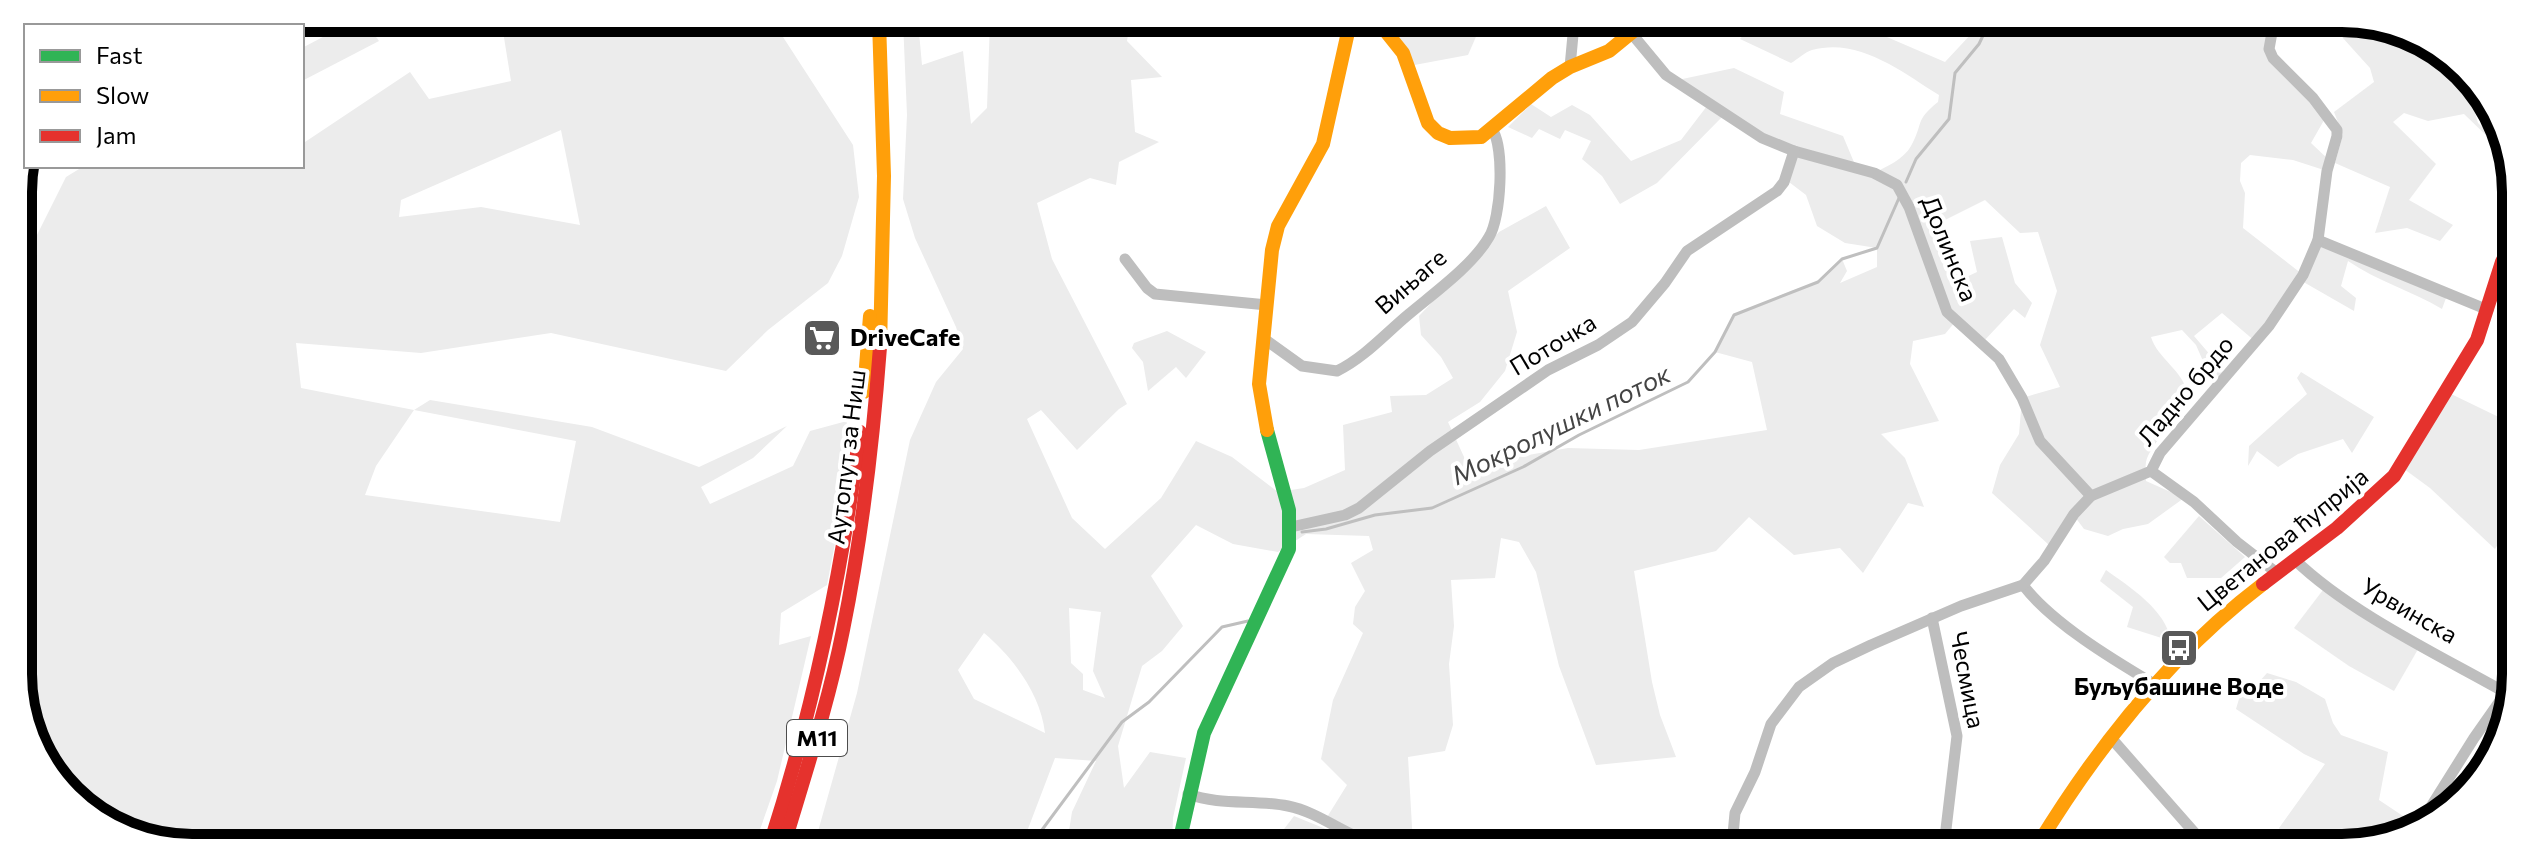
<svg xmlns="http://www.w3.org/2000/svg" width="2534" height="866" font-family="Commissioner,sans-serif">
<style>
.green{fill:#ececec;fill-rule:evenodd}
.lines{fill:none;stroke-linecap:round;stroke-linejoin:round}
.stream{stroke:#bfbfbf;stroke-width:3}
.street{stroke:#bebebe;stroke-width:11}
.fast{stroke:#30b455;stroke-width:14}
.slow{stroke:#ff9f0a;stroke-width:14}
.jam{stroke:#e5322d;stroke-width:14}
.labels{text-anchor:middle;stroke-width:8;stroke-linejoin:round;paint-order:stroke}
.shield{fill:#fff;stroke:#4c4c4c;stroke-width:2}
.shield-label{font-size:22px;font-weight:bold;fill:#000}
.street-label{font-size:24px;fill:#000;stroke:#fff}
.poi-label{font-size:24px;font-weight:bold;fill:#000;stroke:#fff;text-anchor:start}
.water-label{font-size:26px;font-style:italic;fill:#444;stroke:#fff}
.rim{fill:none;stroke:#000;stroke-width:10}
</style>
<rect width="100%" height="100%" fill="#fff"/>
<g class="green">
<path d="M357 19H363L379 41 302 81V48Z"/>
<path d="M501 19 772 20 853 145 859 197 842 256 828 283 768 330 726 371 551 333 421 353 296 343 301 388 414 410 430 400 592 427 699 467 787 426 753 458 701 487 710 504 793 466 810 431 847 421 840 517 827 585 781 613 779 645 811 636 777 781 756 841 137 839 62 789 21 707 19 255 26 257 66 177 84 166H302V144L410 72 429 99 511 81ZM561 130 580 225 481 207 399 217 401 200ZM414 410 576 441 560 522 365 495 376 466Z"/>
<path d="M903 21H918L922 65 963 51 971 124 987 108 990 21 1130 22 1127 41 1162 77 1131 80 1135 132 1159 142 1119 162 1116 185 1090 178 1037 203 1052 259 1127 404 1119 409 1077 450 1041 410 1027 419 1072 518 1105 549 1161 498 1196 441 1232 457 1278 492 1304 488 1345 470 1343 425 1392 412 1390 396 1426 395 1453 378 1441 357 1421 335 1419 316 1499 232 1546 206 1570 248 1508 291 1517 332 1505 371 1480 402 1448 422 1470 470 1500 460 1568 448 1639 450 1767 430 1752 362 1715 352 1734 315 1791 291 1818 282 1842 259 1847 271 1840 283 1877 267V248L1845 243 1817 226 1806 195 1785 179 1794 151 1673 81 1734 68 1784 92 1780 114 1843 136 1856 167 1874 173C1886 167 1904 159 1911 146 1924 123 1914 121 1938 102L1939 95C1902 72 1859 37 1812 50 1805 52 1798 59 1791 63L1740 39 1753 24 1859 25 1945 62 1973 32 1976 25 2030 26 2033 29 2044 26 2273 27V30L2281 27 2272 31 2269 49 2327 115 2311 143 2329 160 2327 171 2293 160 2250 155 2241 163 2240 181 2245 193 2243 228 2302 274 2318 240 2446 298 2442 309C2412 291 2377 281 2348 261L2341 286 2356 298 2354 311 2300 280 2256 342 2222 313 2194 336 2224 371 2213 384 2196 345 2182 330 2151 337C2157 358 2185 372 2187 394 2188 408 2150 443 2146 462 2145 468 2146 475 2146 481L2184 498 2148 524 2123 529 2108 536 2084 529 2072 513 2049 545 1992 493 2000 465 2019 434 2022 398 2060 387 2040 345 2057 291 2038 232 2020 233 1985 200 1939 223 1960 280 1977 272 1970 241 2002 237 2015 283 2032 303 2025 318 2014 309 1982 343 1955 322 1945 334 1913 341 1910 364 1939 421 1881 434 1905 458 1924 507 1908 503 1863 573 1840 548 1794 555 1749 517 1716 551 1634 571 1652 682 1660 715 1676 757 1596 765 1559 666 1536 572 1519 542 1501 538 1495 578 1451 580 1454 626 1449 664 1453 725 1445 751 1408 757 1413 844H1374L1324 822 1347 785 1321 759 1333 700 1363 633 1353 624 1355 607 1365 591 1351 563 1373 550 1369 536 1306 534 1278 552 1233 544 1196 525 1151 576 1183 626 1162 651 1142 666 1118 746 1124 788 1150 752 1186 758 1173 818 1172 843H1067L1072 812 1096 761 1055 758 1023 842H815L857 693 910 440 936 382 963 349 956 327 915 238 903 199 907 115ZM1069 608 1101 612 1093 671 1105 698 1083 690V674L1071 663ZM984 633C1013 657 1041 695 1045 733L974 699 958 670Z"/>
<path d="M1379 23H1482L1468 55 1409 66Z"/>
<path d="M2333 27H2397L2467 74 2465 81 2478 123 2506 150 2510 158 2464 114 2428 121 2404 113 2393 122 2436 164 2409 200 2453 225 2440 241 2407 228 2375 233 2390 187 2335 163 2343 135 2334 112 2374 82 2370 68Z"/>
<path d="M1531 104 1551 117 1572 105 1590 115 1631 161 1681 140 1707 106 1723 116 1657 183 1620 204 1602 176 1582 159 1591 141 1565 130 1560 139 1539 129 1532 138 1508 127Z"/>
<path d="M1167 331 1206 352 1186 378 1176 367 1148 391 1143 362 1132 348 1134 343Z"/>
<path d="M2301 372 2374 417 2352 453 2343 439 2298 454 2278 467 2257 451 2248 466 2249 446 2307 394 2297 378Z"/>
<path d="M2447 392 2511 423 2510 525 2495 549 2430 488 2400 466Z"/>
<path d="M2199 516 2245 557 2221 578H2187L2181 563H2170L2164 557Z"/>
<path d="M2106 570C2131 588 2166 610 2171 641L2127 627 2133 607 2100 581Z"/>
<path d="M2326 586 2421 644 2394 691 2349 666 2294 628Z"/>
<path d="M2267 673 2296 682 2325 699 2333 723 2341 735 2388 752 2379 800 2415 824 2353 848 2292 847 2279 828 2325 764 2304 754 2236 709 2244 682H2259Z"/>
<path d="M1294 816 1355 841 1363 844 1277 843 1278 837Z"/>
</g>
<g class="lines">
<g class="stream">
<path d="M1906 182 1916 159 1949 119 1955 73 1979 44 1988 25"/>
<path d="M1302 532 1326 529 1375 515 1432 508 1523 467 1579 435 1688 382 1715 352 1734 315 1818 282 1842 259 1877 248 1899 198"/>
<path d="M1033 842 1122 722 1149 702 1222 627 1248 621"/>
</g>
<g class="street">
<path d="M1632 34 1666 75 1762 138 1794 151 1874 173 1897 185 1909 207 1947 312 1999 359 2022 398 2040 441 2091 496"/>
<path d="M1570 67 1574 24"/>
<path d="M2318 240 2488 310"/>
<path d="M1125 259 1147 288 1155 294 1267 305"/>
<path d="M2493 295 2513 299"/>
<path d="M1263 338 1302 366 1337 371C1364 358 1386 333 1409 314 1434 293 1473 265 1489 237 1501 218 1505 148 1492 129"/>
<path d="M2151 471 2194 502 2237 542 2277 573"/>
<path d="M1291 527 1345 515 1359 508 1430 451 1548 370 1598 345 1632 322 1665 283 1687 251 1777 191 1784 182 1794 151"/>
<path d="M2295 560C2350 613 2439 655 2506 693"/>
<path d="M2023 585C2052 623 2112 659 2154 684"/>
<path d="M1932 618 1957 736 1944 846"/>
<path d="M2112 739 2207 847"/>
<path d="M1188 794C1221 806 1254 799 1288 806 1318 812 1344 834 1374 844"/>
<path d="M2422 821 2474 738 2507 691"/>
<path d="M1458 844 1495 837 1502 844"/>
<path d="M1732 845 1735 813 1755 772 1771 724 1799 687 1833 663 1871 645 1961 606 2023 585 2044 561 2074 514 2091 496 2151 471 2160 453 2269 326 2303 275 2318 240 2327 171 2337 136V130L2313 98 2273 58 2269 49 2273 27"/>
</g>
<path class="fast" d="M1179 843 1204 733 1289 549V510L1267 430"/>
<g class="slow">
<path d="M879 21 884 176 880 347"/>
<path d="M1379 23 1403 53 1428 123 1438 133 1450 138 1481 137 1552 78 1570 67 1609 51 1642 24"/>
<path d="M864 392 870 316"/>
<path d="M1267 430 1259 384 1272 250 1278 226 1323 144 1350 23"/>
<path d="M2037 846C2096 749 2172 653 2263 584"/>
</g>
<g class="jam">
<path d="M2263 584 2337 528 2394 476 2477 340 2502 262 2513 240"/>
<path d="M771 841C814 707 842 571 860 432"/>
<path d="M785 841C806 771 829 701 843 630 862 536 873 442 880 347"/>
</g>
</g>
<defs>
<symbol id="supermarket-square" viewBox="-11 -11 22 22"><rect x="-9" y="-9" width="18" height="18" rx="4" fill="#595959" stroke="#fff"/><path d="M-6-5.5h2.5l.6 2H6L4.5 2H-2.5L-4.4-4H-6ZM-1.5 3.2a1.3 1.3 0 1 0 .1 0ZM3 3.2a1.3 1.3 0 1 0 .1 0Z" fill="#fff"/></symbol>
<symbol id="bus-square" viewBox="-11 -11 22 22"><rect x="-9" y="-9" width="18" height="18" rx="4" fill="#595959" stroke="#fff"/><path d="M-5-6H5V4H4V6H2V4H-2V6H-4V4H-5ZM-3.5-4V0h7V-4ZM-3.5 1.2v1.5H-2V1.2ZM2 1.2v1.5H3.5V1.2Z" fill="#fff"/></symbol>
</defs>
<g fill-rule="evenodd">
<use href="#supermarket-square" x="800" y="316" width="44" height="44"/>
<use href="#bus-square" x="2157" y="626" width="44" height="44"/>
</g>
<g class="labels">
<rect class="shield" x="787" y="720" width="60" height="36" rx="6"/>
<g class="shield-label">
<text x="817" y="746">M11</text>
</g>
<g class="street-label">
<text transform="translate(1949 249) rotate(68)" y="8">Долинска</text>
<text transform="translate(1411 282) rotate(-41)" y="8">Вињаге</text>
<text transform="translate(1553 345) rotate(-31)" y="8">Поточка</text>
<text transform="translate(2186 391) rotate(-50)" y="8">Ладно брдо</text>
<text transform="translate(847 457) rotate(-83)" y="8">Аутопут за Ниш</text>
<text transform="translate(2283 540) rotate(-39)" y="8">Цветанова ћуприја</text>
<text transform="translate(2409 611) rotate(30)" y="8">Урвинска</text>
<text transform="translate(1967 680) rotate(79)" y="8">Чесмица</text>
</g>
<g class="poi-label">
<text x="850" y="346">DriveCafe</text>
<text x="2179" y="695" text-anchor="middle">Буљубашине Воде</text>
</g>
<g class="water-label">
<text transform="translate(1561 425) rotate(-26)" y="9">Мокролушки поток</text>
</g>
</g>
<path d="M0 0H2534V866H0ZM192 32H2342A160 160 0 0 1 2502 192V674A160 160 0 0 1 2342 834H192A160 160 0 0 1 32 674V192A160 160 0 0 1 192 32Z" fill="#fff" fill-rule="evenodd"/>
<path class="rim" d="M192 32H2342A160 160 0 0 1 2502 192V674A160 160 0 0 1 2342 834H192A160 160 0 0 1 32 674V192A160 160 0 0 1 192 32Z"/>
<rect x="24" y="24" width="280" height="144" fill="#ffffff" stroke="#999999" stroke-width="2"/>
<rect x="40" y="50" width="40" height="12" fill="#30b455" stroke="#999999" stroke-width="2"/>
<text x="96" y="64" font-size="24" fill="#000000">Fast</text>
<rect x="40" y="90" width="40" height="12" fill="#ff9f0a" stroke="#999999" stroke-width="2"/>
<text x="96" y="104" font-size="24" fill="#000000">Slow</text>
<rect x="40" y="130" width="40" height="12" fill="#e5322d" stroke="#999999" stroke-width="2"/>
<text x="96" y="144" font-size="24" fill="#000000">Jam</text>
</svg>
